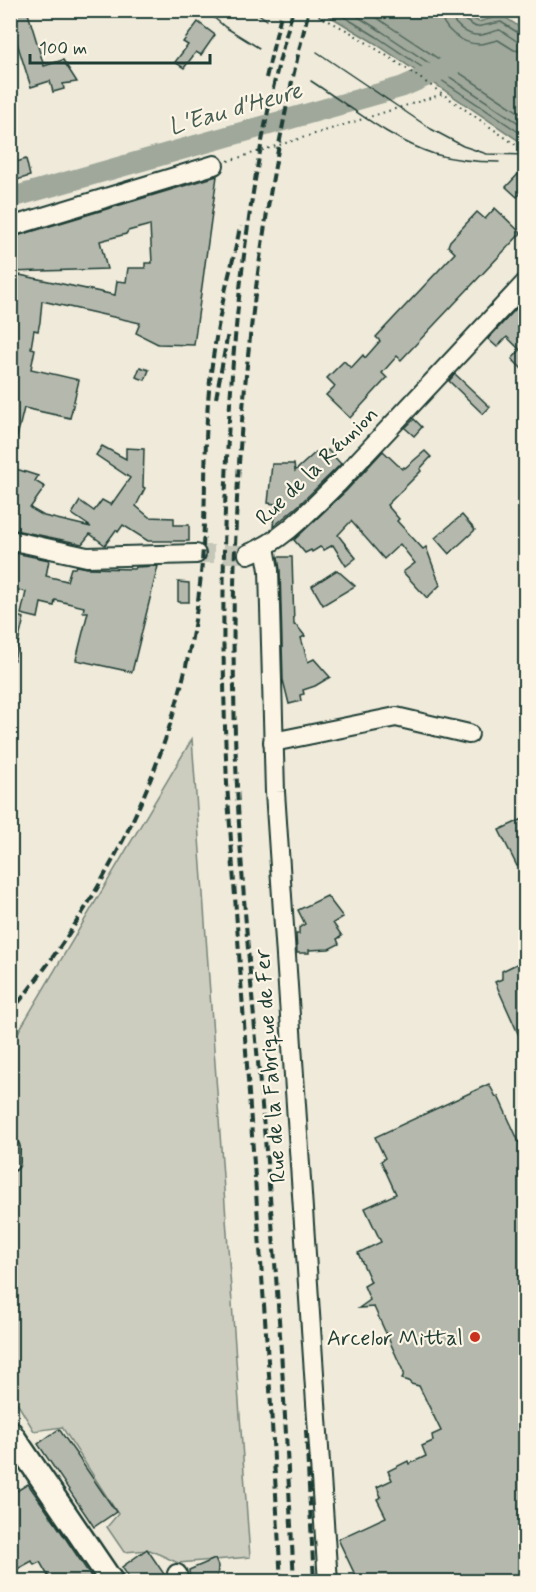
<svg xmlns="http://www.w3.org/2000/svg" width="536" height="1592" font-family="Mynerve,sans-serif">
<style>
.green{fill:#cccdbf;stroke:#76857a;stroke-width:1.5}
.water{fill:#9fa89a;stroke:#6c7d71;stroke-width:1.5}
.lines{fill:none;stroke-linecap:round;stroke-linejoin:round}
.shore{stroke:#52685d;stroke-width:1.5}
.river{stroke:#9fa89a;stroke-width:21}
.building{fill:#b5b9ad;stroke:#1f3d34;stroke-width:1.5}
.minor-tunnel{stroke:#c5c7b9;stroke-width:18;stroke-dasharray:18 9;stroke-linecap:butt}
.minor-casing{stroke:#1f3d34;stroke-width:22}
.major-casing{stroke:#1f3d34;stroke-width:27}
.path{stroke:#1f3d34;stroke-width:2;stroke-dasharray:1.5 4.5;stroke-linecap:butt}
.minor{stroke:#fcf5e5;stroke-width:18}
.major{stroke:#fcf5e5;stroke-width:22}
.tram{stroke:#1f3d34;stroke-width:1.5}
.rail{stroke:#1f3d34;stroke-width:4;stroke-dasharray:9 4.5;stroke-linecap:butt}
.poi-dot{fill:#c8321e;stroke:#fcf5e5;stroke-width:2}
.labels{text-anchor:middle;stroke-width:4.5;stroke-linejoin:round;paint-order:stroke}
.street-label{font-size:22px;fill:#1f3d34;stroke:#fcf5e5}
.poi-label{font-size:22px;fill:#1f3d34;stroke:#fcf5e5;text-anchor:end}
.water-label{font-size:24px;font-style:italic;fill:#455d53;stroke:#fcf5e5}
</style>
<rect width="100%" height="100%" fill="#efeada"/>
<filter id="ink" filterUnits="userSpaceOnUse"><feTurbulence type="fractalNoise" baseFrequency=".0167" numOctaves="2"/><feDisplacementMap in="SourceGraphic" scale="12" xChannelSelector="R" yChannelSelector="G"/><feConvolveMatrix kernelMatrix="1 2 1 2 8 2 1 2 1" color-interpolation-filters="sRGB"/></filter>
<g filter="url(#ink)">
<g class="green">
<path d="M459 11H506L502 15 479 22Z"/>
<path d="M192 739 250 1557 178 1563 150 1550 124 1552 107 1527 118 1514 62 1427 34 1431 11 1393V1044Z"/>
</g>
<path class="water" d="M321 11H459L479 22 502 15 525 31V145L373 42Z"/>
<g class="lines">
<g class="shore">
<path d="M333 10 377 37 526 137"/>
<path d="M347 10 381 31 526 128"/>
<path d="M365 10 526 117"/>
<path d="M440 10C441 28 461 44 479 44 485 44 492 41 498 40L514 50 526 52"/>
<path d="M450 10C450 23 468 37 481 35 487 34 494 31 500 30L518 42 526 43"/>
<path d="M457 10 459 17 476 27 501 22 520 34 526 35"/>
</g>
<path class="river" d="M10 198 402 87 452 65"/>
</g>
<g class="building">
<path d="M18 10H27L44 66 63 60 77 82 63 84 64 89 53 92 50 81 31 87 10 21V13Z"/>
<path d="M198 22 215 35 201 55 196 52 184 68 175 62 188 45 183 42Z"/>
<path d="M26 159 30 176 10 182V164Z"/>
<path d="M521 171 525 175V189L517 197 506 187Z"/>
<path d="M217 176 194 345 158 344 136 333 140 323 42 301 40 322 38 331 34 330 31 348 35 349 31 369 79 380 70 418 24 408 15 445 10 444V273L115 295 117 281 126 282 128 268H145V263H152L150 225 128 231 126 234 100 241 107 269 10 272V238Z"/>
<path d="M495 208 521 233 401 360 397 356 382 373 387 378 350 418 326 395 335 386 327 378 344 361 351 368 363 355 365 358 380 341 376 337 455 253 448 246 450 241 477 212 485 219Z"/>
<path d="M525 299V372L512 359 520 350 507 337 497 347 488 339Z"/>
<path d="M140 367 149 370 145 380 136 377Z"/>
<path d="M455 374 490 407 483 414 449 381Z"/>
<path d="M414 419 422 427 414 436 405 428Z"/>
<path d="M102 446 126 459V448L144 449 143 487 145 488 136 506 149 517 174 518V525H189V541H148L123 525 118 532 116 530 105 545 90 534 82 544 10 529V467L38 476 35 481 45 487 30 508 44 516 91 527 72 514 80 501 94 511 102 500 111 505 130 478 96 455Z"/>
<path d="M328 450 341 464 299 505 273 527 275 504 268 503 272 464H294L295 471 316 452 321 456Z"/>
<path d="M383 451 402 469 404 467 405 468 425 451 431 457 420 469 421 471 387 505 399 519 397 521 423 549 426 547 440 585 427 598 403 572 415 563 400 544 384 559 351 521 338 535 356 558 346 566 333 545 324 550 320 547 312 552 311 550 305 553 294 540 346 491Z"/>
<path d="M462 515 475 530 449 554 435 538Z"/>
<path d="M10 552 49 560 46 576 67 581 71 568H75L76 566 87 568 135 569 136 567 158 566 132 672 76 660 88 612H83L84 607 55 600 54 606 41 603 38 618 21 614 26 592 10 588Z"/>
<path d="M278 557H292L294 625 297 626 305 636 301 638 308 662 314 659 330 677 315 686 303 690 304 694 300 695 301 701 289 704 283 680 280 570Z"/>
<path d="M337 570 355 586 323 605 312 586Z"/>
<path d="M178 582 189 583V602H178Z"/>
<path d="M10 614 24 618 14 660 10 659Z"/>
<path d="M525 818V862L517 866 499 830Z"/>
<path d="M327 896 343 917 333 923 342 936 337 939 339 944 329 949 309 950V953H297L296 934H299V928L305 924 298 910Z"/>
<path d="M525 960V1049L495 982 502 979V971Z"/>
<path d="M489 1084 496 1097 498 1096 525 1155V1581H358L338 1539 386 1517 377 1499 381 1497 377 1487 392 1480 388 1471 408 1461 409 1464 426 1456 422 1446 433 1441 432 1435 441 1431 419 1386 411 1384 409 1381 402 1379 404 1373 374 1307 359 1308 370 1300 364 1286 371 1282 358 1253 381 1242 365 1208 396 1194 381 1161 385 1158 375 1137Z"/>
<path d="M59 1429 116 1512 94 1527 38 1444Z"/>
<path d="M28 1484 56 1524 94 1581H51L40 1562 34 1565 32 1561 10 1573V1495Z"/>
<path d="M147 1549 164 1574 167 1581H131L122 1567Z"/>
<path d="M215 1559 218 1566 217 1581H190L189 1570Z"/>
</g>
<g class="lines">
<path class="minor-tunnel" d="M196 554H248"/>
<defs>
<g id="minor">
<path d="M10 227 214 165"/>
<path d="M10 540 87 557 196 554"/>
<path d="M265 547 269 570 275 792 328 1582"/>
<path d="M248 554C283 541 311 509 338 483L526 282"/>
<path d="M273 742 396 717 469 734"/>
<path d="M10 1148V1162"/>
<path d="M177 1574 178 1582"/>
</g>
<path id="major" d="M10 1432 112 1582"/>
</defs>
<use href="#minor" class="minor-casing"/>
<use href="#major" class="major-casing"/>
<g class="path">
<path d="M308 10 350 32 404 67 526 152"/>
<path d="M228 161 443 94"/>
</g>
<use href="#minor" class="minor"/>
<use href="#major" class="major"/>
<g class="tram">
<path d="M205 10 225 27 259 48"/>
<path d="M253 10 267 20"/>
<path d="M317 52 431 129 463 146 487 154 526 155"/>
<path d="M311 81C351 107 389 139 434 154 455 160 477 162 499 162"/>
</g>
<g class="rail">
<path d="M266 78 282 10"/>
<path d="M216 398 228 333"/>
<path d="M10 1013C112 889 182 744 200 584 207 520 203 455 209 390 212 360 217 330 223 301 228 276 236 251 240 226"/>
<path d="M306 1430 314 1582"/>
<path d="M281 1582 270 1389 227 784C221 639 222 495 234 349 244 235 261 122 293 10"/>
<path d="M294 1582C287 1449 280 1317 269 1185 255 1020 236 854 234 687 230 461 253 230 309 10"/>
</g>
</g>
</g>
<circle class="poi-dot" cx="475" cy="1337" r="6"/>
<g class="labels">
<g class="street-label">
<text transform="translate(316 465) rotate(-44)" y="8">Rue de la Réunion</text>
<text transform="translate(269 1066) rotate(-94)" y="8">Rue de la Fabrique de Fer</text>
</g>
<g class="poi-label">
<text x="463" y="1345">Arcelor Mittal</text>
</g>
<g class="water-label">
<text transform="translate(235 108) rotate(-16)" y="8">L'Eau d'Heure</text>
</g>
</g>
<rect width="536" height="1592" fill="none" stroke="#fcf5e5" stroke-width="36"/>
<rect x="18" y="18" width="500" height="1556" fill="none" stroke="#1f3d34" stroke-width="2" filter="url(#ink)"/>
<path d="M30 54v9h180v-9" fill="none" stroke="#1f3d34" stroke-width="3"/>
<text x="39" y="54" font-size="18" fill="#1f3d34" stroke="#fcf5e5" stroke-width="4.5" paint-order="stroke">100 m</text>
</svg>
